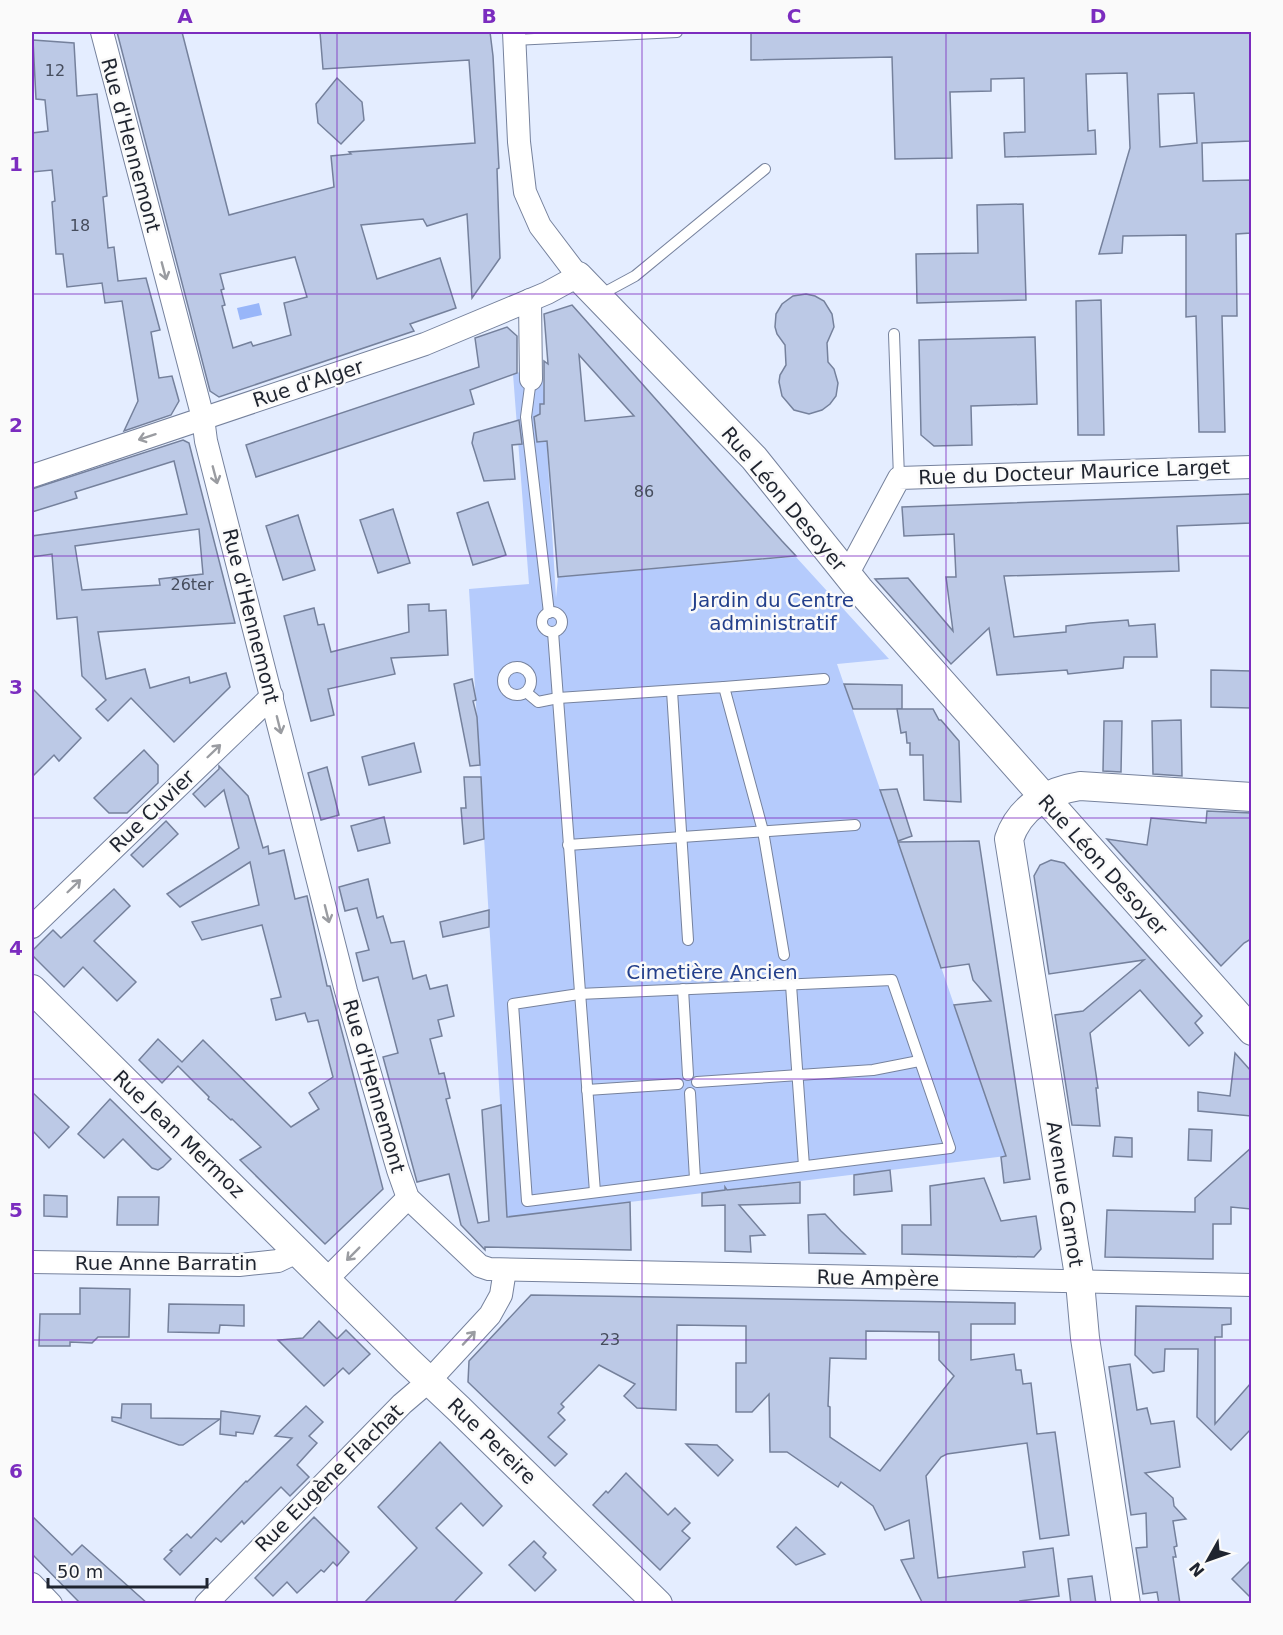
<svg xmlns="http://www.w3.org/2000/svg" width="1283" height="1635" font-family="'DejaVu Sans',sans-serif">
<style>
.green{fill:#b5cbfc}
.water{fill:#98b6f9}
.building{fill:#bcc9e6;stroke:#75819c;stroke-width:1.5;fill-rule:evenodd}
.lines{fill:none;stroke-linecap:round;stroke-linejoin:round}
.service-casing{stroke:#76829d;stroke-width:12}
.minor-casing{stroke:#76829d;stroke-width:24}
.tertiary-casing{stroke:#76829d;stroke-width:30}
.service{stroke:#fff;stroke-width:10}
.minor{stroke:#fff;stroke-width:22}
.tertiary{stroke:#fff;stroke-width:28}
.oneway{stroke:#9a9ca1}
.grid{fill:none;stroke:#7b2cbf;stroke-width:1.5;stroke-opacity:0.55}
.labels{text-anchor:middle;stroke-width:5;stroke-linejoin:round;paint-order:stroke}
.number-label{font-size:16px;fill:#464d5d}
.street-label{font-size:20px;fill:#1f242f;stroke:#fafafa}
.park-label{font-size:20px;fill:#233f8b;stroke:#fafafa}
.neatline{fill:none;stroke:#7b2cbf;stroke-width:2}
.grid-label{font-size:20px;text-anchor:middle;font-weight:bold;fill:#7b2cbf}
</style>
<rect width="100%" height="100%" fill="#e4edff"/>
<path class="green" d="M520 372 521 379H543L556 598 558 577 796 557 889 659 837 664 1006 1156 507 1217 469 589 529 584 513 374Z"/>
<path class="water" d="M259 303 262 315 240 320 237 308Z"/>
<g class="building">
<path d="M117 32H182L229 215 334 187 331 156 351 154 349 152 475 143 469 60 323 69 320 32H490L493 56 499 168 497 169 500 258 472 298 467 214 427 226 423 219 361 225 377 279 440 258 456 308 410 324 414 331 219 397 210 391ZM295 257 307 297 284 303 291 335 253 346 251 342 233 348 222 306 225 305 221 290 224 289 220 274Z"/>
<path d="M751 32H1251V141L1202 143 1203 181 1251 180V233L1236 234 1237 316H1222L1225 432H1199L1196 316 1186 317V235L1123 236 1122 253 1099 254 1130 148 1127 73 1086 74 1088 131 1095 130 1096 154 1005 157 1004 133 1025 132 1024 78 991 79V91L950 92 952 158 895 159 892 57 751 60ZM1194 93 1197 143 1160 147 1158 94Z"/>
<path d="M33 40 74 43 77 96 97 94 107 196 103 197 108 248 114 247 118 281 146 278 160 330 151 332 159 378 172 376 179 401 171 415 124 431 138 401 122 301 105 303 102 283 67 287 63 254H56L52 202 55 201 52 170 32 172V133L48 131 45 100 36 99Z"/>
<path d="M337 78 362 102 364 120 341 144 318 123 316 104Z"/>
<path d="M1023 204 1026 300 917 303 916 254 978 253 977 205Z"/>
<path d="M806 294 815 296 824 301 832 314 834 327 827 343 828 362 834 369 838 383 836 396 830 404 822 410 809 414 794 410 782 396 779 382 780 375 786 365 785 345 777 334 775 327 776 314 782 304 793 296Z"/>
<path d="M1101 300 1104 435H1078L1076 301Z"/>
<path d="M572 305 782 541 796 556 558 577 547 441 537 442 534 417 540 414V404H544V361L548 364 544 314ZM579 355 634 416 585 421Z"/>
<path d="M507 327 517 336V373L470 390 474 404 256 477 246 445 479 367 475 338Z"/>
<path d="M1035 337 1037 404 971 406 972 445 934 446 921 435 919 340Z"/>
<path d="M519 420 522 444 512 445 515 479 484 481 472 443 474 433Z"/>
<path d="M183 440 189 443 235 623 98 632 106 679 145 669 150 688 189 677 190 683 226 673 230 687 174 742 131 698 108 721 96 709 106 700 82 676 77 617 57 619 52 554 32 557V536L187 514 174 461 75 492 77 498 32 512V489ZM199 529 203 574 159 579 160 585 82 590 75 546Z"/>
<path d="M1251 494V523L1177 526 1179 571 1004 576 1014 637 1066 632V626L1090 623 1128 620 1129 626 1155 624 1157 657H1124L1123 668 1068 674 1067 670 997 675 989 628 951 664 875 579 908 578 953 631 946 577H956L954 534 904 536 902 507Z"/>
<path d="M488 502 506 555 473 565 457 513Z"/>
<path d="M393 509 410 563 378 573 360 520Z"/>
<path d="M298 515 315 570 283 580 266 526Z"/>
<path d="M429 604V611L446 610 448 655 391 658 395 674 328 689 334 715 311 721 284 616 314 608 318 625 324 624 331 652 409 632 408 605Z"/>
<path d="M1211 670 1251 671V708L1211 707Z"/>
<path d="M472 679 476 700 473 701 477 717 480 765 470 766 454 684Z"/>
<path d="M844 684 902 685V709H853Z"/>
<path d="M32 688 81 738 59 761 54 755 32 777Z"/>
<path d="M897 709H933L939 720H941L959 741 961 802 924 800 923 755H910V743H907L906 732 901 733Z"/>
<path d="M1181 720 1182 776 1153 774 1152 721Z"/>
<path d="M1104 721H1122L1121 772 1103 771Z"/>
<path d="M414 743 421 772 369 785 362 757Z"/>
<path d="M144 750 158 765V783L127 813H109L94 798Z"/>
<path d="M219 766 248 796 263 848 268 846 269 854 284 850 295 899 307 896 327 986H330L383 1189 325 1244 240 1160 261 1147 232 1119 231 1120 215 1105 208 1099 209 1097 178 1066 162 1083 139 1060 158 1039 182 1062 203 1040 291 1127 319 1109 309 1093 333 1077 318 1020 308 1022 305 1013 276 1020 271 999 281 997 262 925 202 940 192 922 259 905 250 862 180 907 167 894 239 848 224 790 205 807 193 794 219 769Z"/>
<path d="M327 767 339 815 321 820 308 773Z"/>
<path d="M464 777H481L484 839 464 844 461 808H466Z"/>
<path d="M897 789 912 836 898 841 880 790Z"/>
<path d="M1207 811 1251 813V939L1244 943 1221 966 1107 839 1147 845 1151 818 1206 823Z"/>
<path d="M384 817 390 843 358 851 351 826Z"/>
<path d="M166 821 178 834 143 867 131 855Z"/>
<path d="M979 841 1030 1179 1004 1183 1001 1157 1006 1156 954 1005 991 1001 973 980 969 964 941 968 898 842Z"/>
<path d="M1051 860 1064 863 1202 1016 1195 1023 1203 1033 1189 1046 1140 990 1090 1033 1098 1088H1096L1100 1126 1072 1125 1055 1015 1083 1011 1144 960 1049 974 1034 876 1040 865Z"/>
<path d="M368 879 377 918 383 916 391 943 404 941 413 979 426 975 430 989 447 985 454 1016 438 1020 442 1036 430 1039 439 1074 444 1073 450 1098 446 1099 478 1223 489 1221 482 1110 501 1105 507 1217 630 1202 631 1250 485 1247V1250L461 1225 449 1174 417 1182 383 1057 398 1053 378 977 363 981 356 953 369 950 357 908 345 911 339 887Z"/>
<path d="M114 889 130 906 94 941 136 982 117 1001 83 967 64 987 32 955V951L53 930 61 938Z"/>
<path d="M489 910V927L443 937 440 922Z"/>
<path d="M1235 1053 1251 1071V1116L1198 1111V1092L1230 1096Z"/>
<path d="M32 1092 69 1127 49 1148 32 1130Z"/>
<path d="M110 1099 171 1159 163 1167 158 1170 152 1168 123 1139 104 1158 78 1134Z"/>
<path d="M1189 1129 1212 1130 1211 1161 1188 1160Z"/>
<path d="M1115 1137 1132 1138V1157L1113 1156Z"/>
<path d="M1251 1148V1209L1231 1207V1224H1213V1259L1105 1257 1107 1210 1195 1212V1198Z"/>
<path d="M890 1170 892 1191 854 1195V1175Z"/>
<path d="M984 1178 1001 1221 1036 1216 1041 1249 1034 1257 902 1254V1225H931L930 1186Z"/>
<path d="M800 1182V1203L739 1205 765 1235 750 1236 751 1252 725 1251V1205L702 1206V1193L725 1190V1187L727 1190Z"/>
<path d="M44 1195 67 1196V1217L44 1216Z"/>
<path d="M118 1197H159L158 1225H117Z"/>
<path d="M825 1214 841 1231 865 1254 809 1253 808 1215Z"/>
<path d="M80 1288 130 1289 129 1337H98L92 1343 70 1342V1346H39L40 1314H80Z"/>
<path d="M531 1295 1015 1303V1324H971V1360L1014 1354 1016 1370H1021L1023 1384 1031 1383 1037 1434 1055 1432 1069 1535 1040 1539 1027 1443 947 1454 941 1457 926 1476 938 1578 1025 1567 1023 1552 1053 1548 1059 1596 1020 1601 1021 1604H923L901 1560 914 1558 909 1520 885 1530 873 1506 841 1482 838 1487 787 1452H770L769 1394 752 1412H736V1363H746V1326L677 1325 676 1410 637 1408 624 1396 635 1384 599 1365 561 1404 564 1407 558 1413 565 1420 548 1437 567 1454 555 1466 468 1382 469 1361ZM866 1331 939 1332V1360L954 1376 880 1471 830 1437V1407L828 1406 830 1358 866 1359Z"/>
<path d="M169 1304 244 1305V1326L220 1325 219 1333 168 1332Z"/>
<path d="M1136 1306 1231 1308V1324L1222 1325V1337H1215V1424L1251 1383V1429L1231 1450 1197 1417 1198 1349H1165L1164 1371 1153 1373 1135 1355Z"/>
<path d="M319 1321 337 1339 346 1330 370 1354 349 1374 343 1368 324 1386 278 1340 303 1338Z"/>
<path d="M1130 1364 1137 1410 1147 1408 1151 1424 1174 1421 1180 1467 1145 1473 1173 1498 1174 1506 1186 1519 1173 1521 1177 1546 1174 1547 1176 1557H1173L1180 1604H1159L1157 1592 1143 1594 1136 1548 1147 1547 1146 1513 1131 1515 1109 1367Z"/>
<path d="M122 1404H151V1418L220 1419 183 1445H179L112 1421V1417L121 1418Z"/>
<path d="M306 1406 323 1422 309 1436 317 1443 297 1465 309 1477 290 1496 281 1487 244 1524 242 1521 221 1542 216 1538 180 1575 164 1559 172 1551 170 1550 187 1534 191 1538 246 1481 247 1482 292 1438 275 1436Z"/>
<path d="M221 1411 260 1416 253 1434 236 1432V1436L220 1434Z"/>
<path d="M440 1442 502 1506 483 1526 461 1503 436 1528 482 1573 452 1604H363L417 1548 378 1507Z"/>
<path d="M686 1444 717 1445 733 1460 718 1476Z"/>
<path d="M626 1473 668 1515 675 1508 690 1523 682 1531 690 1538 660 1570 593 1505 606 1491 608 1493Z"/>
<path d="M32 1516 72 1555 82 1545 148 1604H81L32 1554Z"/>
<path d="M314 1517 349 1552 337 1566 333 1562 324 1572 321 1570 297 1593 287 1582 273 1596 255 1578Z"/>
<path d="M796 1527 825 1554 796 1565 777 1547Z"/>
<path d="M534 1541 546 1553 543 1557 556 1570 535 1591 509 1565Z"/>
<path d="M1251 1560V1598L1232 1579Z"/>
<path d="M1092 1576 1096 1604H1071L1068 1579Z"/>
</g>
<g class="lines">
<defs>
<g id="service">
<path d="M514 40 677 32"/>
<path d="M598 296 635 276 765 169"/>
<path d="M894 334 899 478"/>
<path d="M531 379 526 417 549 613"/>
<circle cx="552" cy="622" r="10"/>
<path d="M553 632 595 1192"/>
<circle cx="517" cy="681" r="14"/>
<path d="M724 687 824 679"/>
<path d="M672 691 688 940"/>
<path d="M526 692 538 702 558 698 724 687 763 831 784 955"/>
<path d="M568 845 855 825"/>
<path d="M892 980 950 1148 527 1201 513 1004 579 994Z"/>
<path d="M791 985 804 1166"/>
<path d="M683 989 688 1075"/>
<path d="M697 1082 873 1070 919 1061"/>
<path d="M587 1090 678 1084"/>
<path d="M690 1093 695 1179"/>
</g>
<g id="minor">
<path d="M102 32 203 418 206 441 346 991 398 1170 408 1198 480 1266 489 1269 1252 1285"/>
<path d="M530 300 531 379"/>
<path d="M32 476 425 344 547 293 578 276 540 226 525 192 519 142 514 32"/>
<path d="M847 575 899 478 1252 467"/>
<path d="M32 927 272 696"/>
<path d="M32 1262 239 1265 278 1261 299 1251"/>
<path d="M326 1280 408 1198"/>
<path d="M32 1584 51 1604"/>
<path d="M206 1604 402 1404 429 1381 490 1315 501 1295 505 1270"/>
</g>
<g id="tertiary">
<path d="M578 276 754 458 859 589 1252 1031"/>
<path d="M32 989 407 1360 459 1409 658 1604"/>
<path d="M1126 1604 1085 1338 1080 1282 1009 839C1020 807 1048 791 1080 786L1252 797"/>
</g>
</defs>
<use href="#service" class="service-casing"/>
<use href="#minor" class="minor-casing"/>
<use href="#tertiary" class="tertiary-casing"/>
<use href="#service" class="service"/>
<use href="#minor" class="minor"/>
<use href="#tertiary" class="tertiary"/>
</g>
<defs><path id="oneway-shaft" d="M-6 0H5M1.5-3L5.5 0L1.5 3" fill="none" stroke-width="1.6" stroke-linecap="round" stroke-linejoin="round" transform="scale(1.5)"/></defs>
<g class="oneway">
<use href="#oneway-shaft" transform="translate(164 271) rotate(75)"/>
<use href="#oneway-shaft" transform="translate(147 437) rotate(162)"/>
<use href="#oneway-shaft" transform="translate(215 475) rotate(75)"/>
<use href="#oneway-shaft" transform="translate(279 725) rotate(76)"/>
<use href="#oneway-shaft" transform="translate(214 751) rotate(-44)"/>
<use href="#oneway-shaft" transform="translate(74 886) rotate(-44)"/>
<use href="#oneway-shaft" transform="translate(327 914) rotate(76)"/>
<use href="#oneway-shaft" transform="translate(353 1254) rotate(135)"/>
<use href="#oneway-shaft" transform="translate(469 1338) rotate(-47)"/>
</g>
<path class="grid" d="M337 32V1604M642 32V1604M946 32V1604M32 294H1252M32 556H1252M32 818H1252M32 1079H1252M32 1340H1252"/>
<g class="labels">
<g class="number-label">
<text x="55" y="76">12</text>
<text x="80" y="231">18</text>
<text x="644" y="497">86</text>
<text x="192" y="590">26ter</text>
<text x="610" y="1345">23</text>
</g>
<g class="street-label">
<text transform="translate(131 145) rotate(75)" y="7">Rue d'Hennemont</text>
<text transform="translate(308 383) rotate(-18)" y="7">Rue d'Alger</text>
<text transform="translate(1074 472) rotate(-2)" y="7">Rue du Docteur Maurice Larget</text>
<text transform="translate(784 499) rotate(50)" y="7">Rue Léon Desoyer</text>
<text transform="translate(251 616) rotate(76)" y="7">Rue d'Hennemont</text>
<text transform="translate(152 811) rotate(-44)" y="7">Rue Cuvier</text>
<text transform="translate(1103 865) rotate(48)" y="7">Rue Léon Desoyer</text>
<text transform="translate(374 1086) rotate(74)" y="7">Rue d'Hennemont</text>
<text transform="translate(179 1134) rotate(44)" y="7">Rue Jean Mermoz</text>
<text transform="translate(1065 1194) rotate(81)" y="7">Avenue Carnot</text>
<text x="166" y="1270">Rue Anne Barratin</text>
<text transform="translate(878 1278) rotate(1)" y="7">Rue Ampère</text>
<text transform="translate(492 1441) rotate(44)" y="7">Rue Pereire</text>
<text transform="translate(329 1478) rotate(-45)" y="7">Rue Eugène Flachat</text>
</g>
<g class="park-label">
<text x="773" y="607">Jardin du Centre<tspan x="773" dy="23">administratif</tspan></text>
<text x="712" y="979">Cimetière Ancien</text>
</g>
</g>
<rect width="1283" height="1635" fill="none" stroke="#fafafa" stroke-width="66"/>
<g transform="translate(1208 1560) rotate(230)" stroke="#fafafa" stroke-width="4.5" paint-order="stroke">
<path d="M0-4.5L10 22L0 15L-10 22Z" fill="#1f242f"/>
<text y="-9" font-size="16" font-weight="bold" text-anchor="middle" fill="#1f242f">N</text>
</g>
<path d="M48 1578v9h159v-9" fill="none" stroke="#1f242f" stroke-width="3"/>
<text x="57" y="1578" font-size="18" fill="#1f242f" stroke="#fafafa" stroke-width="4.5" paint-order="stroke">50 m</text>
<rect x="33" y="33" width="1217" height="1569" class="neatline"/>
<g class="grid-label">
<text x="185" y="23">A</text>
<text x="489" y="23">B</text>
<text x="794" y="23">C</text>
<text x="1098" y="23">D</text>
<text x="16" y="171">1</text>
<text x="16" y="432">2</text>
<text x="16" y="694">3</text>
<text x="16" y="955">4</text>
<text x="16" y="1217">5</text>
<text x="16" y="1478">6</text>
</g>
</svg>
